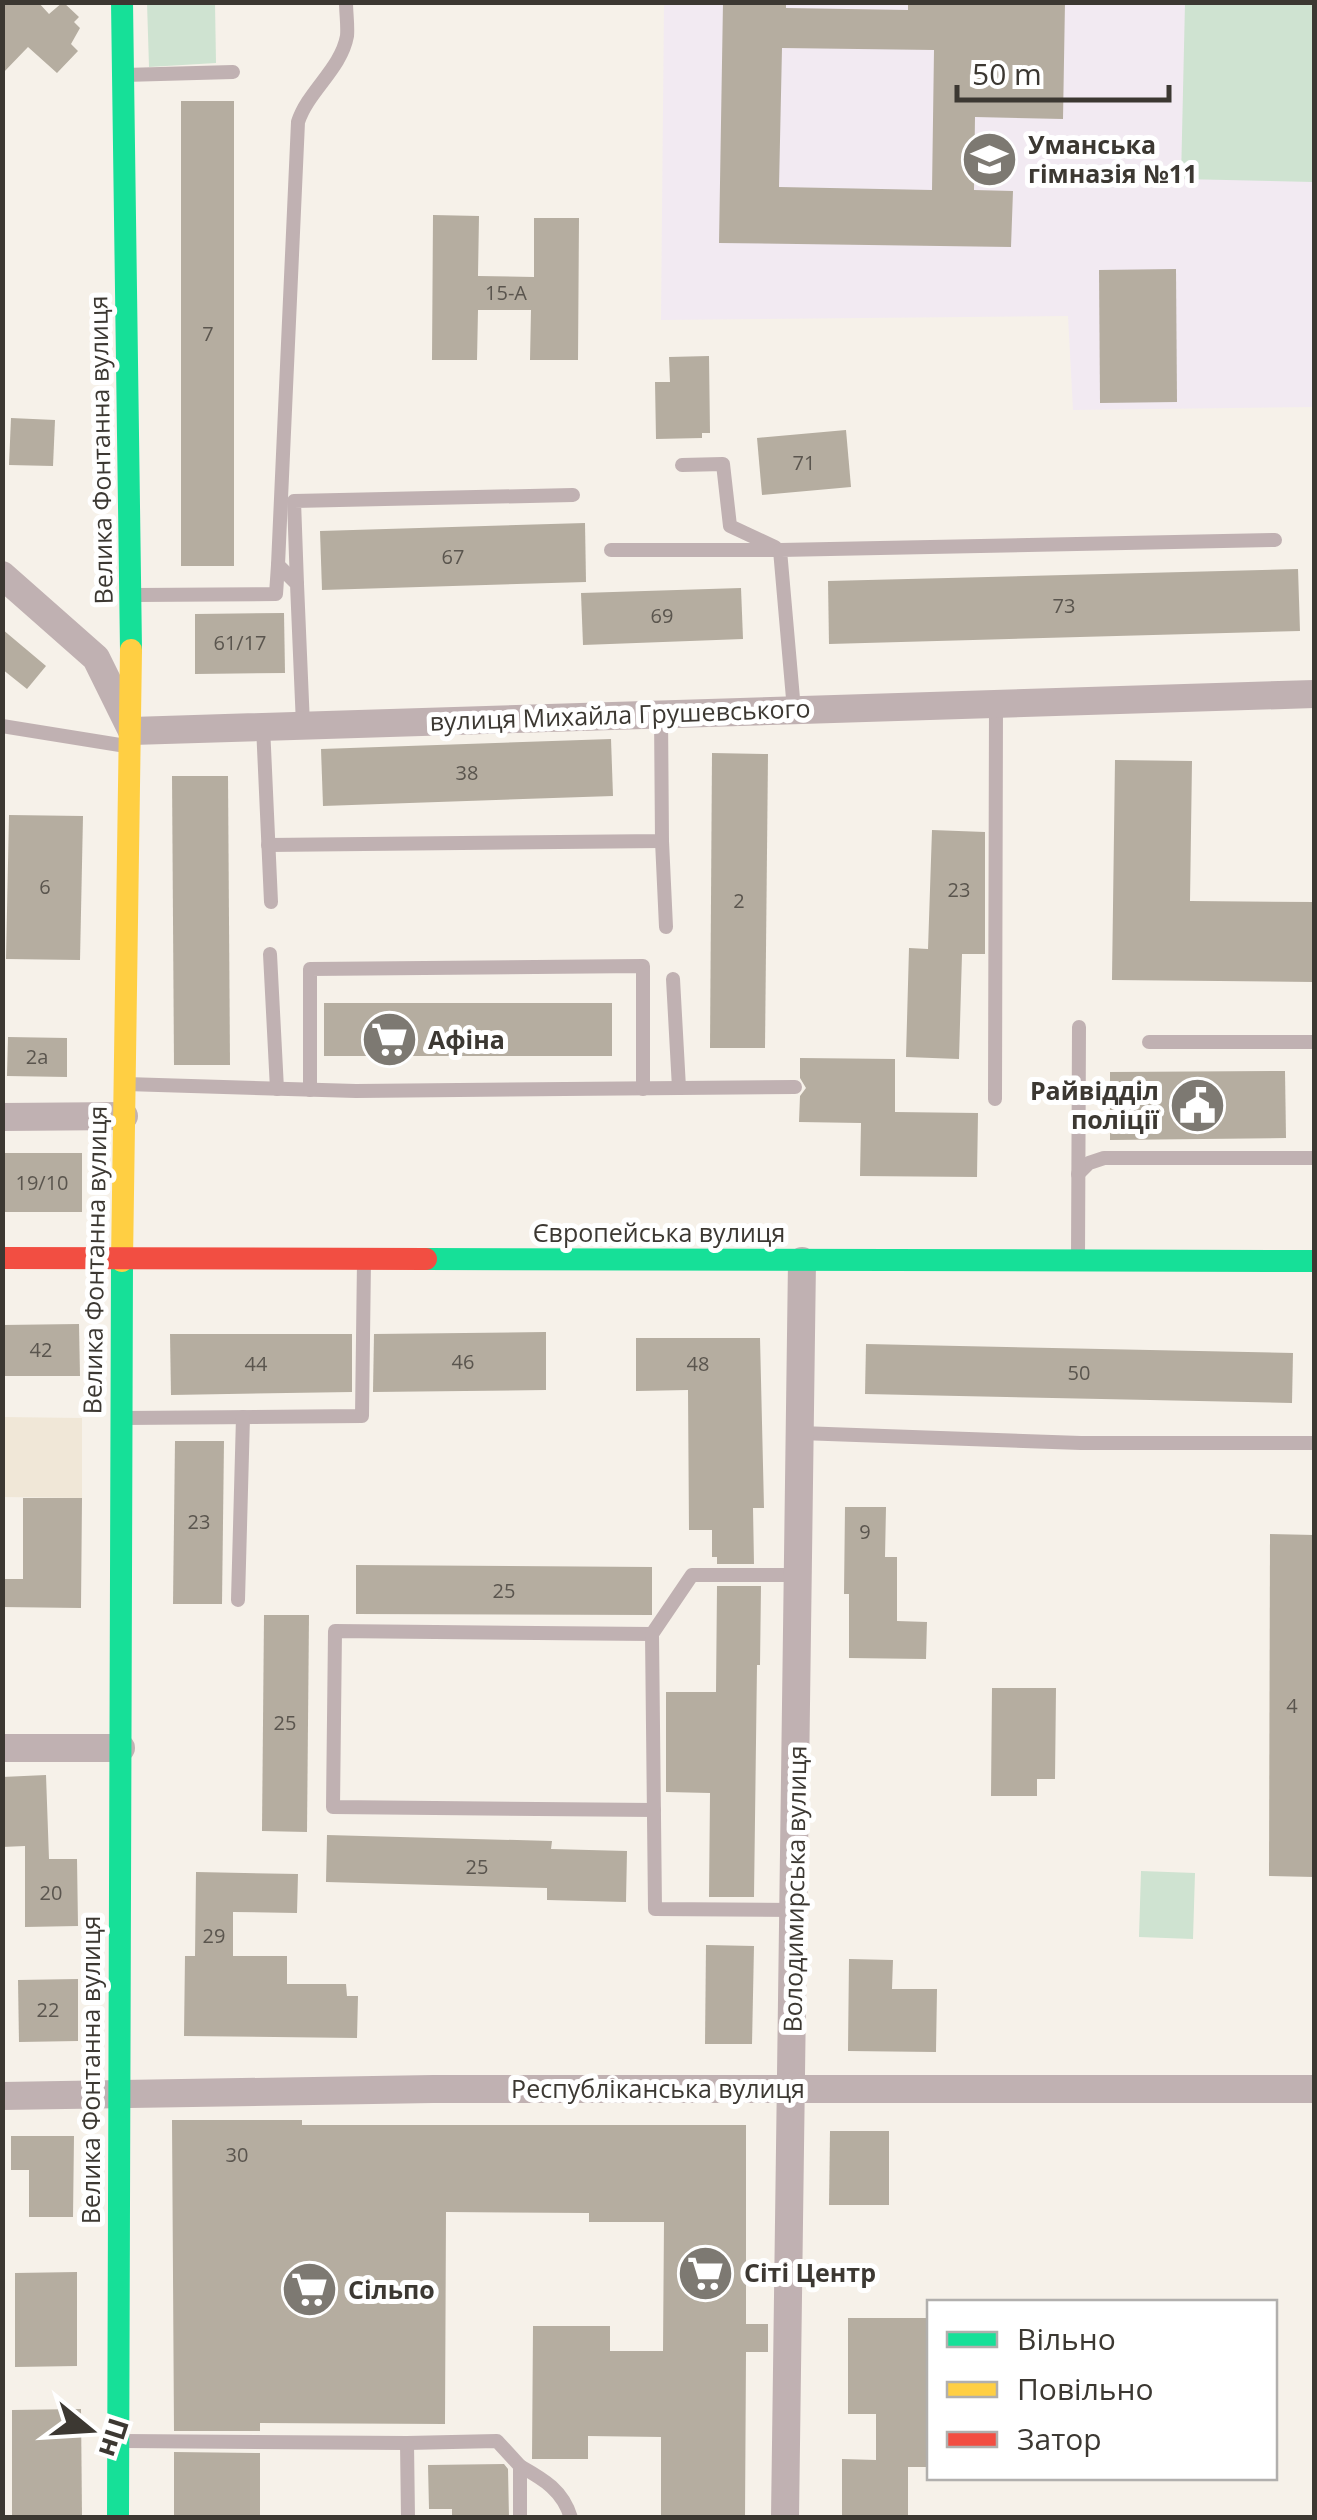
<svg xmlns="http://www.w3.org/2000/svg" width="1317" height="2520" font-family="'Open Sans',sans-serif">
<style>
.built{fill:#f0e7d7}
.education{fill:#f2eaf2}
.green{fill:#cfe3d1}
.building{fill:#b5ada0;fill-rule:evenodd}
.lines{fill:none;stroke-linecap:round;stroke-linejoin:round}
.lane{stroke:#c0b1b2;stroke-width:14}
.street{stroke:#c0b1b2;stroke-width:28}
.fast{stroke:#16e098;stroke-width:22}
.slow{stroke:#ffcf43;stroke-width:22}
.jam{stroke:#f24e42;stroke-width:22}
.labels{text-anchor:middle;stroke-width:10;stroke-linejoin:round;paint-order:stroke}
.number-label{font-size:20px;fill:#5a554e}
.poi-label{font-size:25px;font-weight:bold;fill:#3c3832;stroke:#fff;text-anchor:start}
.street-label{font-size:25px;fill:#3c3832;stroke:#fff}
</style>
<rect width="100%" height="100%" fill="#f6f1e9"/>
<path class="built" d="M3 1417 82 1418V1498L3 1497Z"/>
<path class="education" d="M664 3H1314V407L1073 410 1068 316 661 320Z"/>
<g class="green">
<path d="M147 3H215L216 63 149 67Z"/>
<path d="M1185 3H1314L1313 182 1181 179Z"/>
<path d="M1141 1871 1195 1873 1193 1939 1139 1937Z"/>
</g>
<g class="building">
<path d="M2 2H38L49 14 63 2 79 17 74 22 80 28 71 44 78 51 57 73 28 47 2 74Z"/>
<path d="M723 2H786V8L908 10V2H1065L1063 119 975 117 974 190 1013 191 1011 247 719 243ZM782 48 934 50 932 190 779 187Z"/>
<rect x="181" y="101" width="53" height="465"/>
<path d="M433 215 479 216 478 276 534 277V218H579L578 360H530L531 310H478L477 360H432Z"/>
<path d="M1176 269 1177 402 1100 403 1099 270Z"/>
<path d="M709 356 710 433H702V438L656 439 655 382H670L669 357Z"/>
<path d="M11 418 55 420 53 466 9 465Z"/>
<path d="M846 430 851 487 762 495 757 438Z"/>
<path d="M585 523 586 582 322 590 320 531Z"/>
<path d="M1298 569 1300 631 829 644 828 581Z"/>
<path d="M741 588 743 639 583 645 581 593Z"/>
<path d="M284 613 285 673 195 674V614Z"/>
<path d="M2 629 46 666 27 689 2 669Z"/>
<path d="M611 739 613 796 323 806 321 749Z"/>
<path d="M712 753 768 754 765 1048H710Z"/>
<path d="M1115 760 1192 761 1190 901 1314 902V982L1112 980Z"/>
<path d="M172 776H228L230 1065H174Z"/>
<path d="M9 815 83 816 80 960 6 959Z"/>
<path d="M932 830 985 832V954H962L959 1059 906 1057 909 948 928 949Z"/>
<rect x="324" y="1003" width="288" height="53"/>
<path d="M8 1037 67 1038V1077L7 1076Z"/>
<path d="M800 1058 895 1059V1112L978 1113 977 1177 860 1176 861 1123 799 1122 800 1096 806 1088 800 1078Z"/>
<path d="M1285 1071 1286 1138 1110 1140V1072Z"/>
<rect x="2" y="1153" width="80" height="59"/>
<path d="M79 1324 80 1376H2V1325Z"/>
<path d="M546 1332V1390L373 1392 374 1334Z"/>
<path d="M170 1334H352V1392L171 1395Z"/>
<path d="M636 1338H760L764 1508H753L754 1564H717V1557H712V1530H689L688 1390 636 1391Z"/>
<path d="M866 1344 1293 1353 1292 1403 865 1394Z"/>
<path d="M175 1441H224L222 1604H173Z"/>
<path d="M23 1498H82L81 1608 2 1607V1579H23Z"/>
<path d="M845 1507H886L885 1557H897V1621L927 1622 926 1659 849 1658V1594H844Z"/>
<path d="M1270 1534 1314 1535V1877L1269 1876Z"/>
<path d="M356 1565 652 1567V1615L356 1614Z"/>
<path d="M717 1586H761L760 1665H757L754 1897H709L710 1793 666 1792V1692H716Z"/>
<path d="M264 1615H309L307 1832 262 1831Z"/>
<path d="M992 1688H1056L1055 1779H1037V1796H991Z"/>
<path d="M46 1775 49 1859H77L78 1926 25 1927V1846L2 1847V1777Z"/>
<path d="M327 1835 552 1841 551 1849 627 1851 626 1902 547 1900V1888L326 1882Z"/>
<path d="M196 1872 298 1874 297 1913 233 1912V1956H287V1984H346L347 1996H358L357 2038 184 2036 185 1956H195Z"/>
<path d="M706 1945 754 1946 752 2044H705Z"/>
<path d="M849 1959 893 1960 892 1989H937L936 2052 848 2051Z"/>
<path d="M78 1979V2041L19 2042 18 1980Z"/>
<path d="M172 2120H302V2125H746V2324H768V2352H746L745 2518H661V2437L588 2436V2459H532L533 2326H610V2351H663L664 2222H589V2213L446 2212 445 2424 260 2423V2431H174Z"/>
<path d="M830 2131H889V2205H829Z"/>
<path d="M11 2136H74L73 2217H29V2170H11Z"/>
<path d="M77 2272V2366L15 2367V2273Z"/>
<path d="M848 2318H930L926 2467H908V2518H842V2459L876 2460V2414H848Z"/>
<path d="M81 2409 82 2518H12V2410Z"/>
<path d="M174 2452 260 2453V2518H174Z"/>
<path d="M504 2464 508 2469 509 2518H452V2509H429L428 2465Z"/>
</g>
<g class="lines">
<g class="lane">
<path d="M124 75 233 72"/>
<path d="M682 465 723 464 730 526 775 547"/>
<path d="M611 550H780"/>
<path d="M297 584 294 501 573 495"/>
<path d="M136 595 276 594 278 565"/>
<path d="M794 710 780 550 1275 540"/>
<path d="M303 725 297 584 278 565 298 122C308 91 341 69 347 36 348 26 346 13 346 2"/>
<path d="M2 726 126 746"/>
<path d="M263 726 271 902"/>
<path d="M662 841 666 927"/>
<path d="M268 845 662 841 661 714"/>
<path d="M270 954 277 1089"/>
<path d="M673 979 679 1088"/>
<path d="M1149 1042H1314"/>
<path d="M126 1084 356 1091 795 1087"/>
<path d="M310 1090V969L643 966V1089"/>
<path d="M995 1099 996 703"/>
<path d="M1078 1174 1089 1163 1104 1158H1314"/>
<path d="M1078 1256 1079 1027"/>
<path d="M124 1418 362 1416 364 1260"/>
<path d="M800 1433 1081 1443H1314"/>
<path d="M238 1600 243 1417"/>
<path d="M652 1634 335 1631 333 1807 654 1810"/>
<path d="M794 1910 655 1909 652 1634 692 1575H798"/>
<path d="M124 2441 407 2443 497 2441 520 2466V2518"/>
<path d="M407 2443 408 2518"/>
<path d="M520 2466C543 2479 563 2490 571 2518"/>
</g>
<g class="street">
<path d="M2 575 96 658 132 731 1314 694"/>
<path d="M2 1117 124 1116"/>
<path d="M2 1748H121"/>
<path d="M2 2096 433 2089H1314"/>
<path d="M785 2518 802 1261"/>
</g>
<g class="fast">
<path d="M122 2 131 650"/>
<path d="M426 1259 1314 1261"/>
<path d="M118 2518 122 1261"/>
</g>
<path class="slow" d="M122 1261 131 650"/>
<path class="jam" d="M2 1258 426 1259"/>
</g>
<defs>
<symbol id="school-disc" viewBox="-11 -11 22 22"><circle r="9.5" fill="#7d7972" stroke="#fff"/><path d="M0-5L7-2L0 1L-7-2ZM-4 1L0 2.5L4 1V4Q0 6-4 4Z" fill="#fff"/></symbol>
<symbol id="supermarket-disc" viewBox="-11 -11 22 22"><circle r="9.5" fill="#7d7972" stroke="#fff"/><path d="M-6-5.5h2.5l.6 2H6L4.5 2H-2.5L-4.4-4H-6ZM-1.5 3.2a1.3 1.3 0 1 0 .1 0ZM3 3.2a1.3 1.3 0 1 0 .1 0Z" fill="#fff"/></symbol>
<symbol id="civic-disc" viewBox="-11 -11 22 22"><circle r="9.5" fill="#7d7972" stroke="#fff"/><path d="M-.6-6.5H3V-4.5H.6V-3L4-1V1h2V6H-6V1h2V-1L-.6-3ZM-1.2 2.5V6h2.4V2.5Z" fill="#fff"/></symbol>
</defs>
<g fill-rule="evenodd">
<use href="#school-disc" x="958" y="128" width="63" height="63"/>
<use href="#supermarket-disc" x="358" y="1008" width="63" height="63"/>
<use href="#civic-disc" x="1166" y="1074" width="63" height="63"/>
<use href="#supermarket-disc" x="674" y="2242" width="63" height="63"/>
<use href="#supermarket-disc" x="278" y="2258" width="63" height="63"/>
</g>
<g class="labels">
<g class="number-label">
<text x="506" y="300">15-А</text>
<text x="208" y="341">7</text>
<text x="804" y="470">71</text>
<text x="453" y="564">67</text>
<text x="1064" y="613">73</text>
<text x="662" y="623">69</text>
<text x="240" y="650">61/17</text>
<text x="467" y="780">38</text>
<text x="45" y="894">6</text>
<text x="959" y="897">23</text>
<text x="739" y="908">2</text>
<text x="37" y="1064">2а</text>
<text x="42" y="1190">19/10</text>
<text x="41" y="1357">42</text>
<text x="463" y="1369">46</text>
<text x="256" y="1371">44</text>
<text x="698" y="1371">48</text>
<text x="1079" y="1380">50</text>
<text x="199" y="1529">23</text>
<text x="865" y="1539">9</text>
<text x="504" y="1598">25</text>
<text x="1292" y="1713">4</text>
<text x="285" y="1730">25</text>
<text x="477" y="1874">25</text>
<text x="51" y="1900">20</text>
<text x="214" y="1943">29</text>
<text x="48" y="2017">22</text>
<text x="237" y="2162">30</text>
</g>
<g class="poi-label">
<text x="1028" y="154">Уманська<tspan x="1028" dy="29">гімназія №11</tspan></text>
<text x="428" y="1049">Афіна</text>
<text x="1159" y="1100" text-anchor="end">Райвідділ<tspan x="1159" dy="29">поліції</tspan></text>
<text x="744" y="2282">Сіті Центр</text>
<text x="348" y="2299">Сільпо</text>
</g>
<g class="street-label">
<text transform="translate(101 450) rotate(-91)" y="9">Велика Фонтанна вулиця</text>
<text transform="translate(620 715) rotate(-2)" y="9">вулиця Михайла Грушевського</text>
<text x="659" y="1242">Європейська вулиця</text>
<text transform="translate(95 1260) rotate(-89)" y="9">Велика Фонтанна вулиця</text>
<text transform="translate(795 1889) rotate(-89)" y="9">Володимирська вулиця</text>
<text transform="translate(91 2070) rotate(-90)" y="9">Велика Фонтанна вулиця</text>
<text x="658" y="2098">Республіканська вулиця</text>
</g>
</g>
<rect width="1317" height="2520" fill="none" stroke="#3c3832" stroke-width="10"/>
<rect x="927" y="2300" width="350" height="180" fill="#ffffff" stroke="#b1afad" stroke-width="2.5"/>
<rect x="947" y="2332" width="50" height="15" fill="#16e098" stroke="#b1afad" stroke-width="2.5"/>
<text x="1017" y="2350" font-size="30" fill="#3c3832">Вільно</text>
<rect x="947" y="2382" width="50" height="15" fill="#ffcf43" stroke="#b1afad" stroke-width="2.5"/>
<text x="1017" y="2400" font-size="30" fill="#3c3832">Повільно</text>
<rect x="947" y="2432" width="50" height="15" fill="#f24e42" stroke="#b1afad" stroke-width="2.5"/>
<text x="1017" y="2450" font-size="30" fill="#3c3832">Затор</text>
<g transform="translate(90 2430) rotate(108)" stroke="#ffffff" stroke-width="8" paint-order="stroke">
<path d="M0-8L18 38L0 25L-18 38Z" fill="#3c3832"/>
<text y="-15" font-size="28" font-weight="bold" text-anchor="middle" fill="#3c3832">Пн</text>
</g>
<path d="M957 85v15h212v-15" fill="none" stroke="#3c3832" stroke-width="5"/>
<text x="972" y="85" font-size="30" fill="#3c3832" stroke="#ffffff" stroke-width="8" paint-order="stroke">50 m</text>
</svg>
